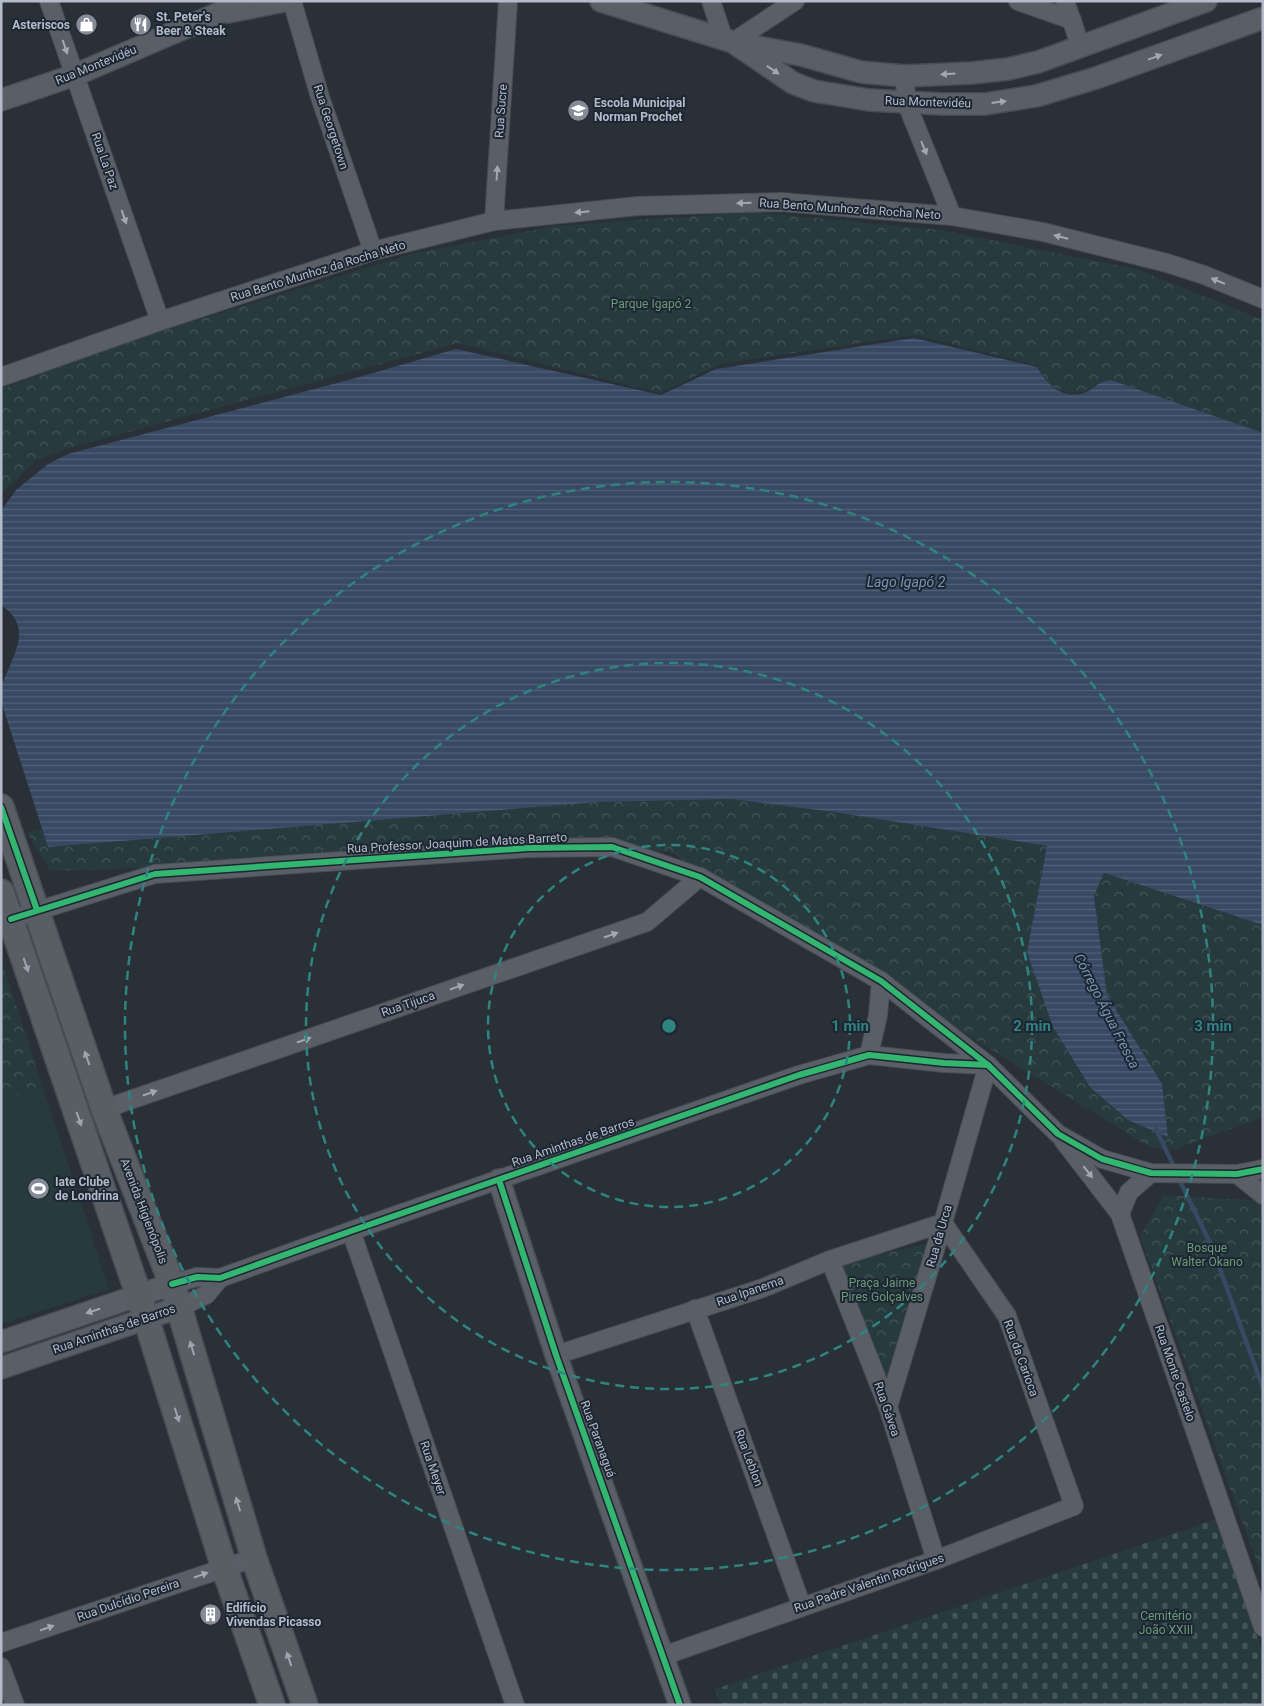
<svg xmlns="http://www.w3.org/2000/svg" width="1264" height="1706" font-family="Roboto,sans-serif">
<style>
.grass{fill:#273a3e}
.cemetery{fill:url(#cemetery-stones)}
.park{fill:url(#park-crowns)}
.water{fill:url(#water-rules)}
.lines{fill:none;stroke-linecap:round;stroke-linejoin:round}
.stream{stroke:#384963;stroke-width:4.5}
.minor-casing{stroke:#484c53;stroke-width:20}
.tertiary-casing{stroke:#484c53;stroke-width:24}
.secondary-casing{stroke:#484c53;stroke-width:28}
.minor{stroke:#5a5e66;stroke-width:18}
.tertiary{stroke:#5a5e66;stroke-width:21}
.secondary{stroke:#595d64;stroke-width:25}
.cycleway-casing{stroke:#1d2633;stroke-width:9}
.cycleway{stroke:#33b770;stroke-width:6}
.oneway{fill:#a2a9b5}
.oneway2{fill:#9da4b0}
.ring{fill:none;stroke:#308480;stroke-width:2.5;stroke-dasharray:9 6}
.labels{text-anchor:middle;stroke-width:4;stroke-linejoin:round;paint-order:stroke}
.poi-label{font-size:12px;font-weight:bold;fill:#b4bcc9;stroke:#1d2633;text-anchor:start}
.street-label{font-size:12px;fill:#b4bcc9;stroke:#1d2633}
.park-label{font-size:12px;fill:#6b9a76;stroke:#1d2633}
.water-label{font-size:14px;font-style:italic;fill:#7c92b1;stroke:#1d2633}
.centre{fill:#308480;stroke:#1d2633;stroke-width:2.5}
.ring-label{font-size:15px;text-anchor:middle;font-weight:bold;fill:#308480;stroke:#1d2633;stroke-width:4;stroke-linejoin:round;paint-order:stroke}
</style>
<defs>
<pattern id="cemetery-stones" width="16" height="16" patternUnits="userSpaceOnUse" patternTransform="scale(1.25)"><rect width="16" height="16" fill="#273a3e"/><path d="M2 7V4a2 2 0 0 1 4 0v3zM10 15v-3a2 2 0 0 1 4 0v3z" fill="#445559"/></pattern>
<pattern id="park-crowns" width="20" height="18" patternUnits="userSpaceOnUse" patternTransform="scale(1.25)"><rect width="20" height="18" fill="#273a3e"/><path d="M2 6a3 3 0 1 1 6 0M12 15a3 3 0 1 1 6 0" fill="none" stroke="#445559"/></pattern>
<pattern id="water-rules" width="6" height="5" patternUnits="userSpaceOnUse" patternTransform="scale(1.25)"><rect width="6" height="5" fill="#384963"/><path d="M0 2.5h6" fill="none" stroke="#526178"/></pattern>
</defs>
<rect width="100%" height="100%" fill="#2a3038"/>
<path class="grass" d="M1 959 109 1289 1 1324Z"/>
<path class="cemetery" d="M1217 1519 1263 1654V1701L1252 1705H720L715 1689Z"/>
<g class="park">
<path d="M752 212 941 230 1136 269 1263 320V433L1112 380 1100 382 1093 388 1079 393 1066 392 1054 388 1046 381 1037 365 914 335 720 364 660 393 458 343 66 449 36 460 1 494V389L128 341 412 254 554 226Z"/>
<path d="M731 799 834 812 1047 846 1041 874 1168 1137 1162 1084 1107 995 1094 896 1104 873 1263 925V1117L1170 1151 1148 1146 669 851 50 871 27 832 42 829 48 847 598 802Z"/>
<path d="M1 960 43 1089 1 1099Z"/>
<path d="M1164 1195 1261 1201 1263 1205V1580L1140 1236Z"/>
<path d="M931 1243 888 1390 834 1265Z"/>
</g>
<path class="water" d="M914 338 1037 367C1046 382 1059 398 1080 394 1088 393 1093 387 1100 383 1103 381 1108 381 1111 380L1263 433V925L1104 873 1094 896 1107 995 1162 1084 1168 1137 1128 1120 1090 1087 1053 1027 1027 952 1047 846 834 812 731 799 598 802 48 847 1 701C1 696 0 691 1 686 2 682 5 678 6 675 17 649 31 625 1 605V511L16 490 48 464 68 454 356 378 456 349 661 395 716 369Z"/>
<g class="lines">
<g class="stream">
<path d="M1156 1129 1175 1169"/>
<path d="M1179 1179 1212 1247 1263 1388"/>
</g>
<defs>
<g id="minor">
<path d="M49 1 160 321"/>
<path d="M292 1 320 97 373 251"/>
<path d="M711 1 724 40"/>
<path d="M1018 1 1072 20"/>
<path d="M1065 1 1081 48"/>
<path d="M733 42 795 1"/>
<path d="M905 76 906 102 952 216"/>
<path d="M494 221 508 1"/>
<path d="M1 377 160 321 373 251 494 221 638 206 781 202 952 216 1043 232 1167 263 1204 275 1263 299"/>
<path d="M11 919 155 874 528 848 612 847 700 877 881 981 988 1065 1058 1134 1102 1159 1151 1173 1237 1174 1263 1169"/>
<path d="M869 1055 878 1015 881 981"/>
<path d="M104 1109 647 922 700 877"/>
<path d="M1063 1140 1120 1214 1263 1627"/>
<path d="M1237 1174 1263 1195"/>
<path d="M1120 1214 1129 1192 1151 1173"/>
<path d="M351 1231 515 1705"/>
<path d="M830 1260 888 1407 936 1560"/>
<path d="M172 1284 197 1277 220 1278 351 1231 799 1075 869 1055 944 1063 988 1065"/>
<path d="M180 1307 206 1295 220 1278"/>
<path d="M695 1309 802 1607"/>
<path d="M556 1355 763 1288 830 1260 943 1223"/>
<path d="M888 1407 943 1223 988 1065"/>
<path d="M1 1643 254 1558"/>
<path d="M663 1656 936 1560 1074 1506 1007 1316 943 1223"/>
<path d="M1 1667 15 1705"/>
</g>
<g id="tertiary">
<path d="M601 1 733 42 793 83 814 91 869 100 942 104H985L1036 96 1096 78 1263 18"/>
<path d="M228 12 284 1"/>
<path d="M741 44 801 55 861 72 905 76 972 73 1008 69 1038 62 1206 1"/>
<path d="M1 100 75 75 217 14 242 1"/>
<path d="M499 1180 556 1355 680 1705"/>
<path d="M1 1342 172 1284"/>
<path d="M1 1368 180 1307"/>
</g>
<g id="secondary">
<path d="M1 807 104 1109 172 1284 254 1558 305 1705"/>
<path d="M1 892 139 1296 224 1567 272 1705"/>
</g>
</defs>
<use href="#minor" class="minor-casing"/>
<use href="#tertiary" class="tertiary-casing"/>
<use href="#secondary" class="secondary-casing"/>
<use href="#minor" class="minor"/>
<use href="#tertiary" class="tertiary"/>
<use href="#secondary" class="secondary"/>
<defs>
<g id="cycleway">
<path d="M1 807 37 910"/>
<path d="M11 919 155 874 528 848 612 847 700 877 881 981 988 1065 1058 1134 1102 1159 1151 1173 1237 1174 1263 1169"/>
<path d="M499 1180 556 1355 680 1705"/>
<path d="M172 1284 197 1277 220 1278 351 1231 799 1075 869 1055 944 1063 988 1065"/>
</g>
</defs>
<use href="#cycleway" class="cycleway-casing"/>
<use href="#cycleway" class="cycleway"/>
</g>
<defs><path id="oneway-solid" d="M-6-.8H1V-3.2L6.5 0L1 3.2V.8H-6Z" transform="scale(1.25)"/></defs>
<g class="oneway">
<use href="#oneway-solid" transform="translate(65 47) rotate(71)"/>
<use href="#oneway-solid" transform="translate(1155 57) rotate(-20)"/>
<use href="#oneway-solid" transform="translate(773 70) rotate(34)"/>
<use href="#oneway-solid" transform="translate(948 74) rotate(177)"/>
<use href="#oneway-solid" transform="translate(999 102) rotate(-7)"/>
<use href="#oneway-solid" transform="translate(924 148) rotate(68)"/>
<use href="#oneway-solid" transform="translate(497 173) rotate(-86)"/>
<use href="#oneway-solid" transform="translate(744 203) rotate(179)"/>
<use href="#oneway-solid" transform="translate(582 212) rotate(174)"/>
<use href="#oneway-solid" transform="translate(124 217) rotate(71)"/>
<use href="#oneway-solid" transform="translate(1061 237) rotate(-166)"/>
<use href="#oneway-solid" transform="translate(1218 281) rotate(-158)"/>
<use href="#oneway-solid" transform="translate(611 935) rotate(-19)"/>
<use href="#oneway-solid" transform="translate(457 987) rotate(-19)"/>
<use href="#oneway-solid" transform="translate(304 1040) rotate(-19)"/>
<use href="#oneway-solid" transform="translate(150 1093) rotate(-19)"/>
<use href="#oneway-solid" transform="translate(1088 1172) rotate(52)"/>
<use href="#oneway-solid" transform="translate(93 1311) rotate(162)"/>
<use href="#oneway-solid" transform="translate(201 1575) rotate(-19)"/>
<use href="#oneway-solid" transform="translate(47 1628) rotate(-19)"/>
</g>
<g class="oneway2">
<use href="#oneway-solid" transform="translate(26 965) rotate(71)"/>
<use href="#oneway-solid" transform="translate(87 1058) rotate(-109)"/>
<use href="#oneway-solid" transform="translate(79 1119) rotate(71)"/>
<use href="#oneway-solid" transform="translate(192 1348) rotate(-107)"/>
<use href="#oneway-solid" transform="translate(177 1415) rotate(73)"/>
<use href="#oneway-solid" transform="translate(238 1504) rotate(-107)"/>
<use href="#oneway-solid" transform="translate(289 1659) rotate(-109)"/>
</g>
<g class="ring">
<circle cx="669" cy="1026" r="181"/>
<circle cx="669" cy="1026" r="363"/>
<circle cx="669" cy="1026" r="544"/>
</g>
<defs>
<symbol id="restaurant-disc" viewBox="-11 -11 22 22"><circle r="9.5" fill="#848b96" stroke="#1d2633"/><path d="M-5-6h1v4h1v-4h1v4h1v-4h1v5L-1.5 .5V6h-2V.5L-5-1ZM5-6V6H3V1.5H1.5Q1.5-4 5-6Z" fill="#fff"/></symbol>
<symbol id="shop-disc" viewBox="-11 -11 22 22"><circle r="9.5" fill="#848b96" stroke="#1d2633"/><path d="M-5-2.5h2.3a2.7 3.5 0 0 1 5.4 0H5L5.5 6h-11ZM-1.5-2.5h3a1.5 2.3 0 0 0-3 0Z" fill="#fff"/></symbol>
<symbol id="school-disc" viewBox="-11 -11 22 22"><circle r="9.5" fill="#848b96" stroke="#1d2633"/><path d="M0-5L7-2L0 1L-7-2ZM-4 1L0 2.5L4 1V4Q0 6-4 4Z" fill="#fff"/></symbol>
<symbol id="stadium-disc" viewBox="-11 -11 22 22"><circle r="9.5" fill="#848b96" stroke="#1d2633"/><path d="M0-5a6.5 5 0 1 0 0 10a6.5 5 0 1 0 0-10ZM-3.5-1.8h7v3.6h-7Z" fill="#fff"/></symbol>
<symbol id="building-disc" viewBox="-11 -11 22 22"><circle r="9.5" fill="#848b96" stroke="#1d2633"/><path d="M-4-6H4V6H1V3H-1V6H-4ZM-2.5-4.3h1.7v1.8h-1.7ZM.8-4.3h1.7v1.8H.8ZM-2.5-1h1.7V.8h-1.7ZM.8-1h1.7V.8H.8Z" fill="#fff"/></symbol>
</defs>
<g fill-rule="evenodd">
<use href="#restaurant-disc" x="128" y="12" width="25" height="25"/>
<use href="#shop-disc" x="74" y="12" width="25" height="25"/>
<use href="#school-disc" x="566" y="98" width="25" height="25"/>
<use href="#stadium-disc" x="26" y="1176" width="25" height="25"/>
<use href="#building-disc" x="198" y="1602" width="25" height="25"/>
</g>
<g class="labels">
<g class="poi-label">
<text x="156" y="21">St. Peter's<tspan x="156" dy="14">Beer &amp; Steak</tspan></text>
<text x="70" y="29" text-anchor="end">Asteriscos</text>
<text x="594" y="107">Escola Municipal<tspan x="594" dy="14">Norman Prochet</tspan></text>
<text x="55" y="1186">Iate Clube<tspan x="55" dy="14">de Londrina</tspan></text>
<text x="226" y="1612">Edifício<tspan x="226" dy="14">Vivendas Picasso</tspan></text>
</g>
<g class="street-label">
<text transform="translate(96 65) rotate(-22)" y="4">Rua Montevidéu</text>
<text transform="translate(928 102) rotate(2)" y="4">Rua Montevidéu</text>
<text transform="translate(501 111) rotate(-86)" y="4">Rua Sucre</text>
<text transform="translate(331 127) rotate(72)" y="4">Rua Georgetown</text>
<text transform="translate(105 161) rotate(71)" y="4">Rua La Paz</text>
<text transform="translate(850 209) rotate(4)" y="4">Rua Bento Munhoz da Rocha Neto</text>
<text transform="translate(318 271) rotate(-17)" y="4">Rua Bento Munhoz da Rocha Neto</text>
<text transform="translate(457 843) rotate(-3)" y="4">Rua Professor Joaquim de Matos Barreto</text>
<text transform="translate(408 1004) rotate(-19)" y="4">Rua Tijuca</text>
<text transform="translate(573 1142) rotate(-19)" y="4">Rua Aminthas de Barros</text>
<text transform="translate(144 1211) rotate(69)" y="4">Avenida Higienópolis</text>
<text transform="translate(939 1236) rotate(-74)" y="4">Rua da Urca</text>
<text transform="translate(750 1291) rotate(-19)" y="4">Rua Ipanema</text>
<text transform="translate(114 1329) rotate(-19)" y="4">Rua Aminthas de Barros</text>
<text transform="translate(1021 1358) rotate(70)" y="4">Rua da Carioca</text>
<text transform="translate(1175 1373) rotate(71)" y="4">Rua Monte Castelo</text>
<text transform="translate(887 1409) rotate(71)" y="4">Rua Gávea</text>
<text transform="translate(598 1439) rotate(70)" y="4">Rua Paranaguá</text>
<text transform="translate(749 1458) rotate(70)" y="4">Rua Leblon</text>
<text transform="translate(433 1468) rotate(71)" y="4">Rua Meyer</text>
<text transform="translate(869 1583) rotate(-19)" y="4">Rua Padre Valentin Rodrigues</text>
<text transform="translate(128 1600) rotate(-19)" y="4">Rua Dulcídio Pereira</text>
</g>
<g class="park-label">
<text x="651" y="308">Parque Igapó 2</text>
<text x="1207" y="1252">Bosque<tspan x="1207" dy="14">Walter Okano</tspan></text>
<text x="882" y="1287">Praça Jaime<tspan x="882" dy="14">Pires Golçalves</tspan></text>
<text x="1166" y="1620">Cemitério<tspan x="1166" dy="14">João XXIII</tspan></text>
</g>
<g class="water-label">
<text x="906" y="587">Lago Igapó 2</text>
<text transform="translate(1107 1011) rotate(63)" y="5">Córrego Água Fresca</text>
</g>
</g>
<circle cx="669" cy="1026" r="8" class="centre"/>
<g class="ring-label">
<text x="850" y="1031">1 min</text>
<text x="1032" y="1031">2 min</text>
<text x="1213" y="1031">3 min</text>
</g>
<rect width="1264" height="1706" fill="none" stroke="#b4bcc9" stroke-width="5"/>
</svg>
